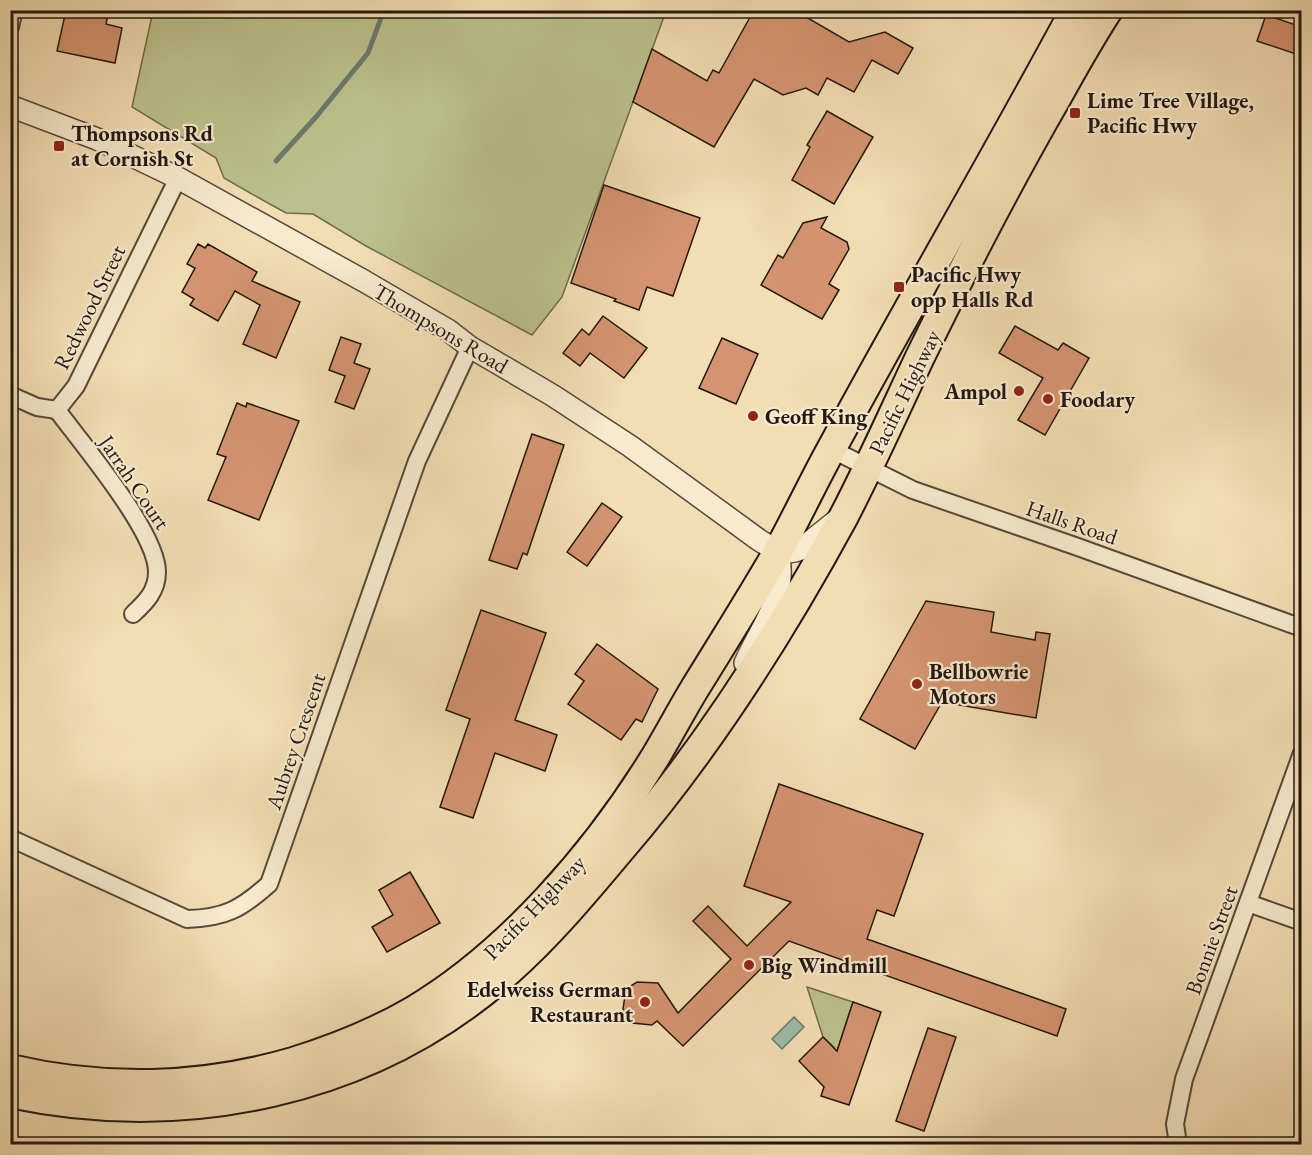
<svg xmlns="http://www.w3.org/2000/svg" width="1312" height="1155" font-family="'EB Garamond',serif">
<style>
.green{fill:#bbc18c;stroke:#6e6c4f;stroke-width:1.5}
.water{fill:#9bbcaa;stroke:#6b7a6d;stroke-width:1.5}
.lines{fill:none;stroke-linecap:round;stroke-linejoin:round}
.stream{stroke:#6b7a6d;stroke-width:5}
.building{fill:#d49470;stroke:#221712;stroke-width:1.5}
.minor-casing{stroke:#56493a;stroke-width:20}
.tertiary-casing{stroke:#56493a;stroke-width:24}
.trunk-casing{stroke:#221712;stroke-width:32}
.minor{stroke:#f7eace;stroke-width:16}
.tertiary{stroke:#f7eace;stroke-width:21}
.trunk{stroke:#f3deb3;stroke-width:28}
.poi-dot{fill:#8f2418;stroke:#f7eace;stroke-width:2}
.labels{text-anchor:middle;stroke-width:4.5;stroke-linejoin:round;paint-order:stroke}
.poi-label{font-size:22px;font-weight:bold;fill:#221712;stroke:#f7eace;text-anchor:start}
.street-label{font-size:22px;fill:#221712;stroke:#f7eace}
</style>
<rect width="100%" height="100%" fill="#f3deb3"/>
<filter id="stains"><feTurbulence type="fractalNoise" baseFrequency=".00333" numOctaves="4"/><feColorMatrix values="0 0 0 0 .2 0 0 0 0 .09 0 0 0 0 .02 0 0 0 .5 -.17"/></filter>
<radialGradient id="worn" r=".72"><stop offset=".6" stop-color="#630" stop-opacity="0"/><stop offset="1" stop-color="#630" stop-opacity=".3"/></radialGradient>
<g class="green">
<path d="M153 11H666L562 297 532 335 366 246 313 214 286 213 259 198 224 178 216 158 132 107Z"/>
<path d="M807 987 853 1002 834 1060 828 1054 834 1047 823 1037Z"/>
</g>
<path class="water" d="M794 1017 804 1027 782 1049 772 1039Z"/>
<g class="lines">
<path class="stream" d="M276 161 316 117 368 53 384 10"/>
</g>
<g class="building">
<path d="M66 10H109L106 24 122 28 115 63 57 51Z"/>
<path d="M754 10H794L849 42 885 32 913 48 898 74 872 60 854 92 827 78 818 95 806 88 783 95 754 79 714 147 633 102 652 49 707 81 713 70 719 73Z"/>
<path d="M1266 15 1302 27V56L1257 41Z"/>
<path d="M827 111 873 137 834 204 792 180 810 147 807 145Z"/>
<path d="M604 185 700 218 673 296 647 287 639 310 614 301 616 299 571 283Z"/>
<path d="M827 217 821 228 847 242 849 249 829 284 839 290 822 319 761 285 778 255 783 258 803 223Z"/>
<path d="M198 244 205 248 208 244 257 272 252 281 300 302 276 358 243 344 260 305 235 291 218 321 190 305 194 299 182 292 195 268 187 264Z"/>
<path d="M603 316 647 348 624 378 590 353 580 366 563 353 582 329 589 335Z"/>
<path d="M1015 326 1058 350 1063 343 1089 358 1045 435 1018 420 1043 378 999 353Z"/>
<path d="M341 337 361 344 354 363 370 369 354 409 335 402 345 376 329 370Z"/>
<path d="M722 338 758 354 736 404 699 388Z"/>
<path d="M237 403 246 407 247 403 299 421 259 520 208 500 226 457 217 454Z"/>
<path d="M532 434 564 445 527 555 523 553 517 569 489 560Z"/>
<path d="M602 503 622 517 587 566 567 552Z"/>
<path d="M926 601 994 612 991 632 1035 640 1036 632 1050 634 1036 718 942 702 915 749 860 719Z"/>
<path d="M481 610 546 633 515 720 557 735 545 771 495 753 473 818 440 807 470 719 446 710Z"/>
<path d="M597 644 658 689 642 722 636 719 621 740 568 704 584 681 575 674Z"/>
<path d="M779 784 923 834 894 916 877 910 867 939 1066 1009 1057 1036 789 941 683 1046 657 1021 652 1025 632 1023 623 1009 626 989 637 982 658 983 678 1013 731 959 693 921 708 906 747 946 791 902 744 886Z"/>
<path d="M410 872 440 923 387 952 372 927 393 915 379 890Z"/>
<path d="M853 1002 881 1012 849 1105 821 1096 824 1087 799 1061 823 1037 837 1051Z"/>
<path d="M928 1028 956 1037 924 1131 896 1121Z"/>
</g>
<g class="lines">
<defs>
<g id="minor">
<path d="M10 27 14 10"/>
<path d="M10 395 37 407 57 410"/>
<path d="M57 410 76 386 178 178"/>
<path d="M57 410C82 444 157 532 157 572 157 591 146 602 133 614"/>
<path d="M831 449 913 490 1075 546 1302 628"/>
<path d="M10 838 187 919C225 918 241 909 269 884L417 461 470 347"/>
<path d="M1248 903 1302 922"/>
<path d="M1178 1144 1175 1124 1184 1079 1302 753"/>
</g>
<g id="tertiary">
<path d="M10 106 97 139 178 178 364 281 448 330 470 347 552 395 630 446 759 540C774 549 784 556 801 549L836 521"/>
<path d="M745 663C763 622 788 598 778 551"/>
</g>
<g id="trunk">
<path d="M10 1069C104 1091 201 1089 293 1062 335 1049 375 1033 413 1011 509 954 596 853 654 759 668 736 681 711 695 688 722 644 750 600 776 555 796 519 813 482 833 446 912 300 996 157 1075 10"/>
<path d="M10 1093C185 1130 370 1093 506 973 548 936 584 893 620 850 708 748 780 634 844 516 871 464 895 410 920 357 963 269 1008 182 1057 97 1073 68 1090 38 1108 10"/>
</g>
</defs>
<use href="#minor" class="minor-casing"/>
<use href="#tertiary" class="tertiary-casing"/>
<use href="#trunk" class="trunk-casing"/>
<use href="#minor" class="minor"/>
<use href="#tertiary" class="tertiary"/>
<use href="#trunk" class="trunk"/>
</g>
<g class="poi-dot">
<rect x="1069" y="107" width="12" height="12" rx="3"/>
<rect x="53" y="140" width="12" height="12" rx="3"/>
<rect x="893" y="281" width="12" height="12" rx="3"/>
<circle cx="1019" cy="391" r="6"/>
<circle cx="1048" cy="399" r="6"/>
<circle cx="753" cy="416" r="6"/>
<circle cx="917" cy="684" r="6"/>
<circle cx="749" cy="965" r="6"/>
<circle cx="645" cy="1002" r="6"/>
</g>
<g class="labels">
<g class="poi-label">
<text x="1087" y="108">Lime Tree Village,<tspan x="1087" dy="25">Pacific Hwy</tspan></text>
<text x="71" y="141">Thompsons Rd<tspan x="71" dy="25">at Cornish St</tspan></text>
<text x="911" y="282">Pacific Hwy<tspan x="911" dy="25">opp Halls Rd</tspan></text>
<text x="1007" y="399" text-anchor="end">Ampol</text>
<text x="1060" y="407">Foodary</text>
<text x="765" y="424">Geoff King</text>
<text x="929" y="679">Bellbowrie<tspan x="929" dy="25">Motors</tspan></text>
<text x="761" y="973">Big Windmill</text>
<text x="633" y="997" text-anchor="end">Edelweiss German<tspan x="633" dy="25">Restaurant</tspan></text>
</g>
<g class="street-label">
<text transform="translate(89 307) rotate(-64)" y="8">Redwood Street</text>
<text transform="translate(441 328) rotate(31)" y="8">Thompsons Road</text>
<text transform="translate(904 392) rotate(-64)" y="8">Pacific Highway</text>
<text transform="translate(135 482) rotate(56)" y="8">Jarrah Court</text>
<text transform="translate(1072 522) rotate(19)" y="8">Halls Road</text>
<text transform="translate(295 741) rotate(-71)" y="8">Aubrey Crescent</text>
<text transform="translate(534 907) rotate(-46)" y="8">Pacific Highway</text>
<text transform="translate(1211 940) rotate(-70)" y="8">Bonnie Street</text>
</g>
</g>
<rect width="1312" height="1155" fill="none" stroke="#f3deb3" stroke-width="36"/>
<rect x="12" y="12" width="1288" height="1131" fill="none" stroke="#221712" stroke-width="3"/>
<rect x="18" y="18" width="1276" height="1119" fill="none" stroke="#221712" stroke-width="1.5"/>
<rect width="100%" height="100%" filter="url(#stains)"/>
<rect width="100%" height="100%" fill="url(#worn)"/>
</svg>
